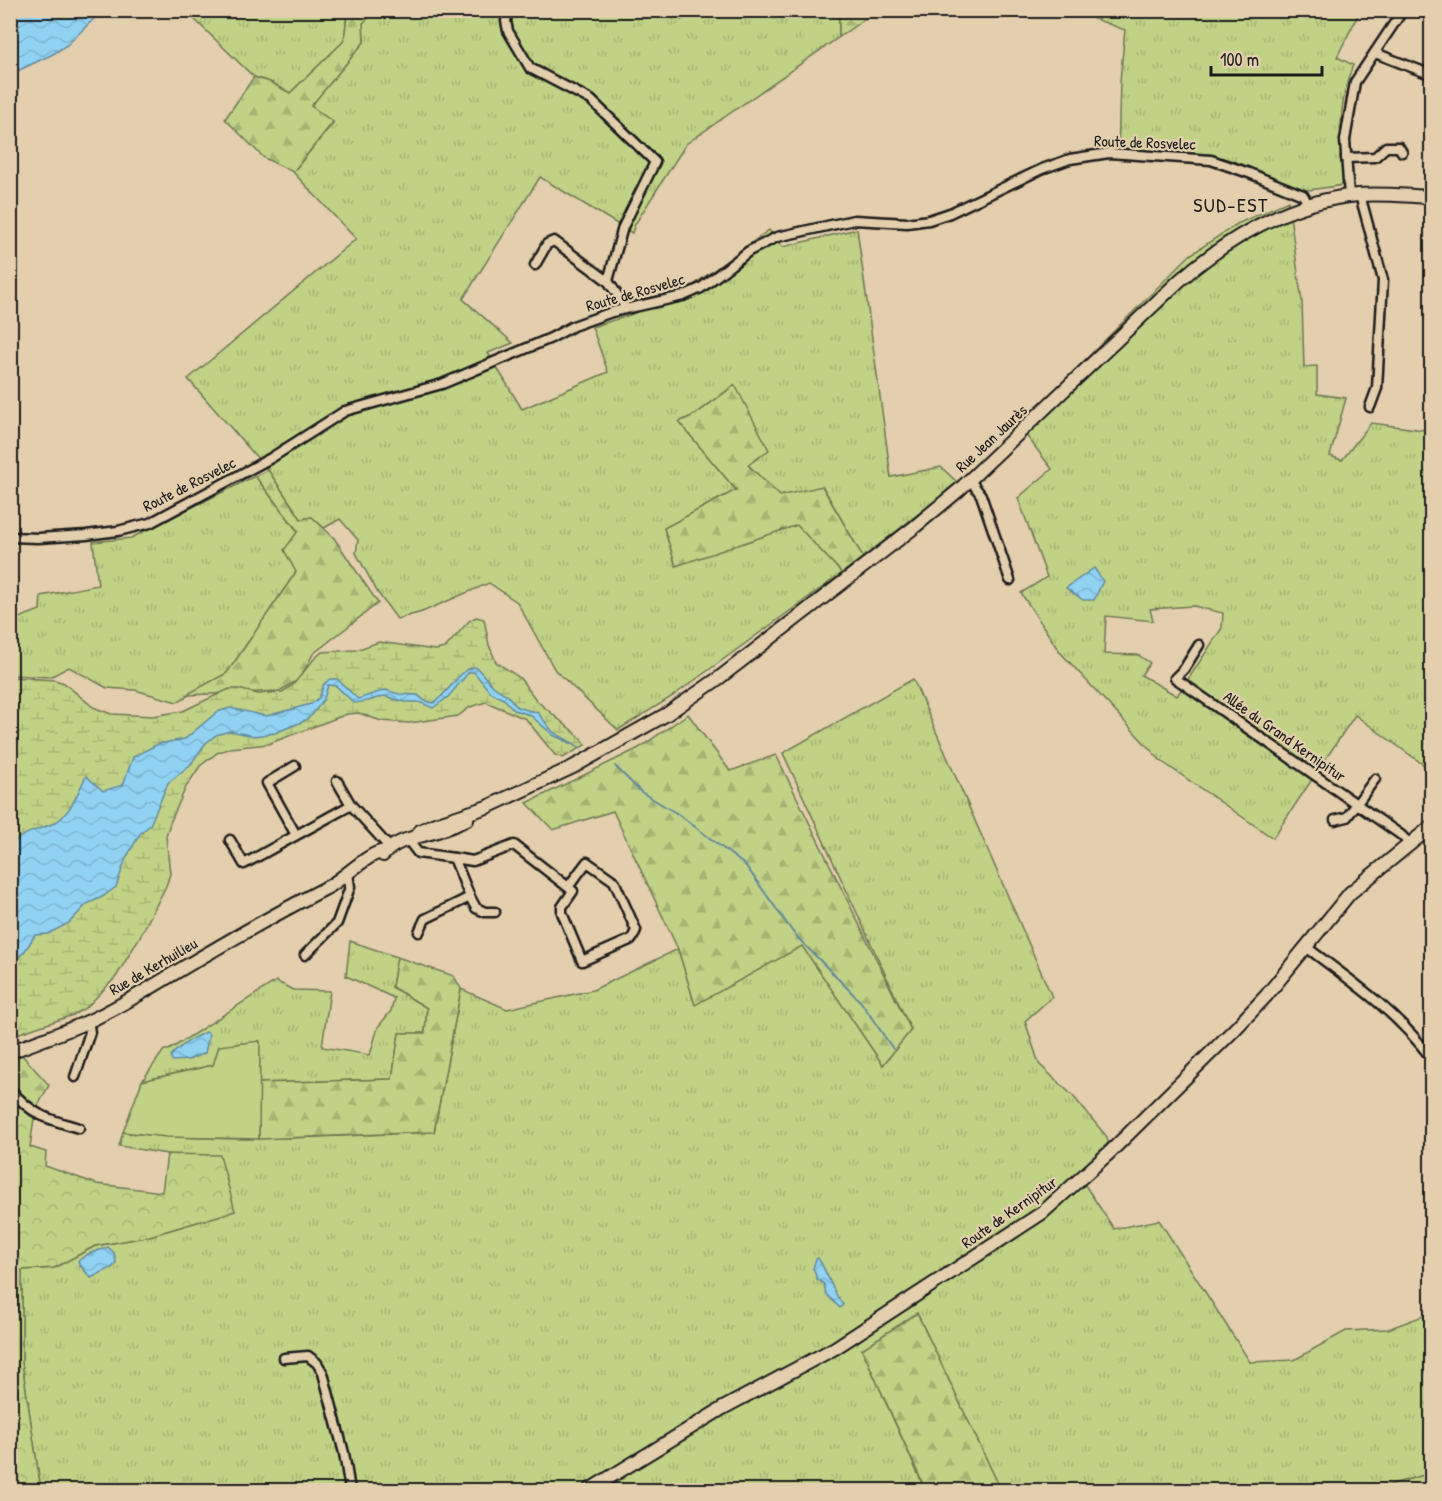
<svg xmlns="http://www.w3.org/2000/svg" width="1442" height="1501" font-family="'Patrick Hand',sans-serif">
<style>
.grass{fill:url(#grass-tufts);stroke:#6e7751;stroke-width:1.5;fill-rule:evenodd}
.forest{fill:url(#forest-firs);stroke:#6e7751;stroke-width:1.5}
.wetland{fill:url(#wetland-marsh);stroke:#6e7751;stroke-width:1.5}
.park{fill:url(#park-crowns);stroke:#6e7751;stroke-width:1.5}
.garden{fill:#c1d286;stroke:#6e7751;stroke-width:1.5}
.water{fill:url(#water-waves);stroke:#62899c;stroke-width:1.5}
.lines{fill:none;stroke-linecap:round;stroke-linejoin:round}
.stream{stroke:#62899c;stroke-width:2}
.street-casing{stroke:#1c1c1c;stroke-width:13}
.secondary-casing{stroke:#1c1c1c;stroke-width:16}
.street{stroke:#e3cead;stroke-width:8}
.secondary{stroke:#e3cead;stroke-width:12}
.labels{text-anchor:middle;stroke-width:4.5;stroke-linejoin:round;paint-order:stroke}
.street-label{font-size:16px;fill:#1c1c1c;stroke:#e3cead}
.quarter-label{font-size:20px;letter-spacing:1.5px;fill:#1c1c1c;stroke:#e3cead}
</style>
<defs>
<pattern id="grass-tufts" width="24" height="20" patternUnits="userSpaceOnUse" patternTransform="scale(1.5)"><rect width="24" height="20" fill="#c1d286"/><path d="M3 7l-1-3M5 7V3M7 7l1-3M15 17l-1-3M17 17v-4M19 17l1-3" fill="none" stroke="#a5b473"/></pattern>
<pattern id="forest-firs" width="22" height="20" patternUnits="userSpaceOnUse" patternTransform="scale(1.5)"><rect width="22" height="20" fill="#c1d286"/><path d="M5 1l3.5 6h-7zM16 11l3.5 6h-7z" fill="#a5b473"/></pattern>
<pattern id="wetland-marsh" width="20" height="14" patternUnits="userSpaceOnUse" patternTransform="scale(1.5)"><rect width="20" height="14" fill="#c1d286"/><path d="M1 5h8M5 5V1M11 12h8M15 12V8" fill="none" stroke="#a5b473"/></pattern>
<pattern id="park-crowns" width="20" height="18" patternUnits="userSpaceOnUse" patternTransform="scale(1.5)"><rect width="20" height="18" fill="#c1d286"/><path d="M2 6a3 3 0 1 1 6 0M12 15a3 3 0 1 1 6 0" fill="none" stroke="#a5b473"/></pattern>
<pattern id="water-waves" width="16" height="10" patternUnits="userSpaceOnUse" patternTransform="scale(1.5)"><rect width="16" height="10" fill="#91d1f2"/><path d="M0 5q4-4 8 0t8 0" fill="none" stroke="#7cb3cf"/></pattern>
</defs>
<rect width="100%" height="100%" fill="#e3cead"/>
<filter id="ink" filterUnits="userSpaceOnUse"><feTurbulence type="fractalNoise" baseFrequency=".0167" numOctaves="2"/><feDisplacementMap in="SourceGraphic" scale="12" xChannelSelector="R" yChannelSelector="G"/><feConvolveMatrix kernelMatrix="1 2 1 2 8 2 1 2 1" color-interpolation-filters="sRGB"/></filter>
<g filter="url(#ink)">
<g class="grass">
<path d="M1088 10 1360 11 1337 57 1353 65C1337 103 1340 145 1344 185L1287 193 1250 178 1214 166 1180 160 1118 158 1120 81 1125 30 1087 16Z"/>
<path d="M186 11H352L347 15 344 41 290 93 270 82 254 77Z"/>
<path d="M376 11H843L839 17V37L686 144 635 224 632 233 540 177 463 299 513 343 488 353 522 409 608 372 592 327 633 314 635 300 685 291 769 230 783 247 857 229 891 477 941 467 958 483 863 557 823 487 780 496 748 465 734 385 696 414 679 422 736 490 664 528 676 565 797 525 842 573 673 696 618 730 555 670 517 602 489 583 422 612 397 619 378 593 356 553 358 540 340 519 324 528 312 517 301 519 268 470 188 379 356 239 293 172 333 123 311 106 364 42 363 23Z"/>
<path d="M1288 201 1302 302 1304 367 1317 366V394L1346 398 1330 456 1342 460 1371 423 1431 431V770L1355 715 1273 838 1161 761 1060 652 1021 593 1047 577 1018 498 1052 469 1019 426 1190 255 1237 224ZM1193 606 1223 613 1222 628 1177 696 1141 675 1150 663 1138 655 1104 654 1106 616 1153 621 1150 609Z"/>
<path d="M255 476 298 532 296 572 227 673 177 702 135 690 107 688 69 667 50 677 11 675V621L40 610 41 596 98 585 93 542 131 538Z"/>
<path d="M913 679 1052 997 1025 1021 1039 1064 1073 1096 1107 1137 1108 1143 1077 1173 1114 1229 1159 1220 1250 1362 1294 1360 1346 1331 1388 1329 1431 1313V1473L1372 1490H1001L917 1313 862 1349 922 1483 910 1490H41L22 1363V1270L54 1268 95 1246 146 1237 235 1211 167 1154 119 1146 123 1132C226 1145 330 1136 434 1132L461 989 507 1009 593 990 678 949 695 1004 802 945 883 1065 911 1030 783 753Z"/>
<path d="M350 941 397 957 392 987 427 1008 425 1033H399L392 1079 259 1083V1041L213 1065 142 1081 164 1050H169L276 981 293 990 330 991 322 1047 370 1055 378 1027 391 1011 394 998 346 976Z"/>
</g>
<g class="forest">
<path d="M352 11H376L363 23 364 42 311 106 333 122 293 172 264 158 225 119 254 77 270 82 290 93 344 41 347 15Z"/>
<path d="M843 11V10L876 11 839 37V17Z"/>
<path d="M735 385 769 450 748 465 780 496 822 486 863 557 842 573 797 525 676 566 664 528 736 490 679 422 696 414Z"/>
<path d="M268 470 301 519 312 517 334 538 378 603 313 654 300 679 279 691 186 695 227 673 296 572 284 550 298 531 255 476Z"/>
<path d="M688 714 730 771 776 755 911 1030 883 1065 802 946 695 1005 678 949 613 811 553 830 527 803 639 748Z"/>
<path d="M397 957 454 976 461 989 434 1132 259 1139V1083L392 1079 399 1033H425L427 1008 392 987Z"/>
<path d="M22 1055 49 1085 35 1111 11 1092V1060Z"/>
<path d="M917 1313 1001 1490H910L922 1482 862 1349Z"/>
<path d="M1431 1473V1490H1372Z"/>
</g>
<path class="wetland" d="M476 617 484 619 489 645 496 662 520 678 537 701 581 738 585 745 563 758 555 755 526 719 486 702 470 707 458 716 409 723 381 721 359 713 347 714 268 744 230 748 217 753 200 766 186 787 170 823 166 836 170 874 166 886 141 935 116 977 87 1007 73 1015 11 1036V899L32 885C48 885 79 901 88 879 77 860 76 830 103 826 114 824 124 830 134 823 140 803 130 781 149 765 164 762 181 771 191 755 194 751 193 745 196 741L221 725H229L255 731H265L294 720 293 715C275 723 264 731 244 723 236 720 231 716 222 718 215 720 197 733 192 739 187 746 186 754 179 758 170 764 157 758 147 762 124 779 137 798 130 819 119 827 101 816 88 825 65 841 86 863 78 883 61 892 47 876 31 880 23 882 17 890 11 894V677L55 680 64 683 93 707 111 714 153 716 183 711 229 689H238L258 694 282 692 293 685 314 659 322 652 356 650 379 642 435 650 445 648 469 621Z"/>
<path class="park" d="M10 1092 35 1111 30 1147 46 1152 45 1166 97 1184 162 1192 167 1154 220 1155 235 1211 146 1237 95 1246 54 1268 22 1270V1363L41 1490H11Z"/>
<path class="garden" d="M260 1041 259 1139 166 1137 123 1132 142 1081 213 1065 219 1046Z"/>
<g class="water">
<path d="M11 10H102V11L67 45 53 54 11 74Z"/>
<path d="M1094 568 1103 581 1094 600H1083L1066 588Z"/>
<path d="M474 667 477 668 493 686 508 696 517 707 538 713 553 732 581 748 553 735 530 715 514 710 505 700 490 692 474 672H469L448 697 433 708 419 702H405L384 696 368 701 354 703 336 686 328 685 324 699 312 715 302 722 275 733 254 736 230 731 216 735 205 744 190 765 168 783 150 825 140 834 126 858 116 887 102 897 87 904 69 923 48 934 35 935 25 951 11 965V844C26 831 37 831 54 823 69 816 79 791 86 776L103 791 123 785 133 757 158 744 185 739 217 712 230 708 266 716 311 704 319 698 324 684 330 679H337L358 699 385 690 399 694 418 695 425 701 433 703C449 694 456 672 474 667Z"/>
<path d="M207 1032 209 1035 205 1053 188 1060 172 1061 171 1056C176 1049 198 1034 207 1032Z"/>
<path d="M108 1247 114 1253 116 1262 113 1267 91 1278 79 1264 78 1261 88 1254Z"/>
<path d="M818 1258C828 1273 832 1291 843 1305L840 1308 826 1294 824 1284 817 1279 813 1268 816 1259Z"/>
</g>
<g class="lines">
<g class="stream">
<path d="M681 20 694 10"/>
<path d="M615 766 641 792 681 816 746 866 795 935 861 1002 893 1049"/>
</g>
<defs>
<g id="street">
<path d="M508 10 506 21 508 31 530 68 591 100 655 162 623 227 608 281"/>
<path d="M1375 53 1432 75"/>
<path d="M1346 158 1375 157 1386 147H1399L1402 152"/>
<path d="M1360 195 1383 280 1377 388 1370 407"/>
<path d="M1349 196 1345 140 1355 82 1403 10"/>
<path d="M535 265 547 244 554 241 608 281 626 308"/>
<path d="M970 480 981 495 1010 580"/>
<path d="M10 537 38 538 86 535 118 531 150 523 271 458 345 411 442 384 551 338 573 326 612 312 683 296 701 288 749 251 777 237 854 220 907 223 929 220 950 213 1042 169 1070 159 1109 153 1211 160 1249 173 1303 195 1308 204"/>
<path d="M1199 645 1184 669 1175 678 1401 835 1410 844"/>
<path d="M295 766 267 783 296 835"/>
<path d="M337 781 351 805"/>
<path d="M1335 820 1347 817 1375 779"/>
<path d="M230 840 244 864 351 805 390 848"/>
<path d="M408 840 418 853 454 858 470 897 425 919 419 932"/>
<path d="M454 858 473 861 514 845 568 887 573 891 562 907V913L582 961 632 939 636 930 614 881 587 862 568 887"/>
<path d="M470 897 476 908 485 912H495"/>
<path d="M1306 947C1352 981 1398 1013 1432 1059"/>
<path d="M305 955 337 923 350 887 348 873"/>
<path d="M75 1077 90 1032 88 1021"/>
<path d="M10 1089C33 1116 47 1119 79 1128"/>
<path d="M284 1358 308 1356 317 1363 323 1373 344 1453 350 1490"/>
</g>
<g id="secondary">
<path d="M415 837 420 831 435 824 487 807 573 767 667 714 719 678 912 529 959 490 1180 280C1231 236 1290 201 1358 195 1382 193 1407 196 1432 197"/>
<path d="M383 855C396 838 422 837 440 830 450 827 459 823 467 819"/>
<path d="M10 1052C36 1042 62 1033 87 1022 120 1007 151 987 183 968 230 940 277 913 326 888 343 880 369 851 386 851"/>
<path d="M589 1490 723 1408 835 1348 1042 1213 1109 1153 1235 1029 1266 996 1350 893 1432 826"/>
</g>
</defs>
<use href="#street" class="street-casing"/>
<use href="#secondary" class="secondary-casing"/>
<use href="#street" class="street"/>
<use href="#secondary" class="secondary"/>
</g>
</g>
<g class="labels">
<g class="street-label">
<text transform="translate(1145 142) rotate(2)" y="6">Route de Rosvelec</text>
<text transform="translate(635 292) rotate(-16)" y="6">Route de Rosvelec</text>
<text transform="translate(991 438) rotate(-43)" y="6">Rue Jean Jaurès</text>
<text transform="translate(189 484) rotate(-27)" y="6">Route de Rosvelec</text>
<text transform="translate(1285 736) rotate(35)" y="6">Allée du Grand Kernipitur</text>
<text transform="translate(153 966) rotate(-30)" y="6">Rue de Kerhuilieu</text>
<text transform="translate(1009 1212) rotate(-35)" y="6">Route de Kernipitur</text>
</g>
<g class="quarter-label">
<text x="1231" y="212">SUD-EST</text>
</g>
</g>
<rect width="1442" height="1501" fill="none" stroke="#e3cead" stroke-width="36"/>
<rect x="18" y="18" width="1406" height="1465" fill="none" stroke="#1c1c1c" stroke-width="2" filter="url(#ink)"/>
<path d="M1211 66v9h111v-9" fill="none" stroke="#1c1c1c" stroke-width="3"/>
<text x="1220" y="66" font-size="18" fill="#1c1c1c" stroke="#e3cead" stroke-width="4.5" paint-order="stroke">100 m</text>
</svg>
